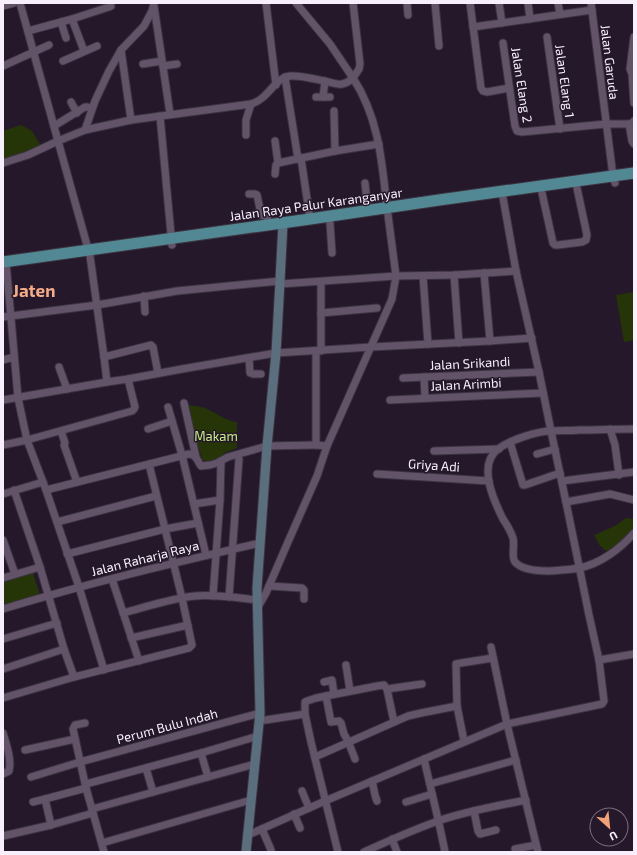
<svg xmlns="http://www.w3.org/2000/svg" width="637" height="855" font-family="'Exo 2',sans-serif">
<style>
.green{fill:#263508}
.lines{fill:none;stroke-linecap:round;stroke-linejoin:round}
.stream{stroke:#16326e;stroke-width:2}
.street-casing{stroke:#3c3341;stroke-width:9}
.secondary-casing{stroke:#3c3341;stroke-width:11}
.primary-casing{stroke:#3c3341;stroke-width:13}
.street{stroke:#625368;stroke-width:7}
.secondary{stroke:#5a6e7e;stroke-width:9}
.primary{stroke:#528893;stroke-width:11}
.labels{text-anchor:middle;stroke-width:3;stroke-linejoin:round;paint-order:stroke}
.street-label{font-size:13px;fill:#f8effc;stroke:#24182a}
.park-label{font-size:13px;fill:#c6ef85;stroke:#24182a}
.district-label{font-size:17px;font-weight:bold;fill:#f5ac88;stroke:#24182a}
</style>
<rect width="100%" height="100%" fill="#24182a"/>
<g class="green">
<path d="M21 125 32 131 41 146 32 150 3 160V131Z"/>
<path d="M634 292V340L624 342 616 295Z"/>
<path d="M188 405C194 406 201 406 207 409 217 413 225 421 237 422V448L226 452 217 459 208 461 202 460Z"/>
<path d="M626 518 634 519V530L613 550 609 551 604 550 602 547 600 546 594 535 615 526Z"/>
<path d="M33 573 40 595 3 606V582Z"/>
</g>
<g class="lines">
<path class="stream" d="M401 200 481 189"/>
<defs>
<g id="street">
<path d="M266 3 276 85"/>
<path d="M353 3 360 64 359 69 353 78C379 118 382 162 387 208"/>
<path d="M407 3 408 15"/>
<path d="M435 3 439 46"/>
<path d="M470 3 481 88 483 91 487 92 509 88"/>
<path d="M499 3 502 23"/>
<path d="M528 3 530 19"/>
<path d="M558 3 560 14"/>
<path d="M591 3 613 176 615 183"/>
<path d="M3 6 14 3"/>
<path d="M154 6 170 114"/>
<path d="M72 19 84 51"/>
<path d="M61 22 66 38"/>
<path d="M473 27 592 10"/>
<path d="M28 31 72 19 109 7 111 6 110 3"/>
<path d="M547 37 560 129"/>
<path d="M634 37 630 69 632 74 634 103"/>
<path d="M503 43 515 126 517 131 522 132 606 124H629L632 123 634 121"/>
<path d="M63 61 97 46"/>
<path d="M143 64 162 61"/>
<path d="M3 66 49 45"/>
<path d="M163 66 177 64"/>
<path d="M285 77 298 159"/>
<path d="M316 97H330"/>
<path d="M323 97 325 81"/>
<path d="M71 102 77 113"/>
<path d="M334 111 335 151"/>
<path d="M160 116 172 245"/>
<path d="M131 120 251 104C269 99 274 78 290 76 301 75 314 79 324 81 330 82 336 85 342 84 347 83 350 81 353 78L330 44 296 3"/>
<path d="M629 124 632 141 634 144"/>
<path d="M54 126 85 107H87L92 108"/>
<path d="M85 130 95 101 109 71 121 50 144 26 152 11 154 3"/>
<path d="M246 135V120L251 104"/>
<path d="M275 141 278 163"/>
<path d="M301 158 310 219"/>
<path d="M3 163 28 155 58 141 20 3"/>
<path d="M275 174 276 165 278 163 335 151 379 144"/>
<path d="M365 183 368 211"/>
<path d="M542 193 553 243 555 245H558L582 242 586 240 587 235 577 188"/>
<path d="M249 194H255L257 195 261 214V215L267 217 269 225"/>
<path d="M330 223 332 253"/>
<path d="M6 262 18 398 27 440 46 490 79 587 104 670"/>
<path d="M484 273 490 341"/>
<path d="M454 275 459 343"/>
<path d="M423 276 428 344"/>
<path d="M280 284 396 276 454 275 516 271"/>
<path d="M144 296 145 312"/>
<path d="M321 313 377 308"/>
<path d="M3 317 97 305 177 291 280 281"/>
<path d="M316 351V445L327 446"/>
<path d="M321 351V282"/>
<path d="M104 357 151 345 153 347 158 373"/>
<path d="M249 358 250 373 253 374H261"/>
<path d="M3 360 14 357"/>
<path d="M59 367 67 389"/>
<path d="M424 377 425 398"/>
<path d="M403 378 539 372"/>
<path d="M107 382 104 357 90 256 58 141 85 130 131 120 121 50"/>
<path d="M3 400 107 382 128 379 182 369 276 353 371 347 490 341 532 338"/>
<path d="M390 400 543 393"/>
<path d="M184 403 196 457"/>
<path d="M168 407 182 455 206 555"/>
<path d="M148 429 172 421"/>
<path d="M610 429 615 445 619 475"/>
<path d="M634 429C616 429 597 430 579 430 570 431 561 430 552 431 537 431 510 440 498 449 477 465 494 501 503 519 507 525 511 532 513 538 515 545 511 557 515 562 522 570 538 571 549 571 559 570 569 570 579 568 600 564 620 549 634 533"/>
<path d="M61 431 65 443 64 445 77 482"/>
<path d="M510 442 523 485H525L560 473"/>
<path d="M3 445 27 440 132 411 134 409 135 407 128 379"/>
<path d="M434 451 499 449"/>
<path d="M537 454 555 449"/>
<path d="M377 474 489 481"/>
<path d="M562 481 634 472"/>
<path d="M14 490 40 567 64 649 74 677"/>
<path d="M46 490 189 454C197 455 197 461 201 466L210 465 217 463 228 457 267 446 316 445"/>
<path d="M3 494 43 482"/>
<path d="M566 502 610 494 634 500"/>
<path d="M194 504 220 500"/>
<path d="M57 522 156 496"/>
<path d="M3 540 15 574"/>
<path d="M67 554 165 529 198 523"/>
<path d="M3 578 40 567"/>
<path d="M112 579 139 661"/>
<path d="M269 586 302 588 304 590V599"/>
<path d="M213 596 220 500 221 461"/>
<path d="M229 597 239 459"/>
<path d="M258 607 266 593 288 542 317 476 327 446 392 299 396 276 388 215"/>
<path d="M3 609C88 583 174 563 260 543"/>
<path d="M123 613C146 607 172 598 195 596 216 594 237 598 257 600"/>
<path d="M131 638 188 625"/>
<path d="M3 639 57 623"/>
<path d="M491 647 507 724 538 852"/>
<path d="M599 660 634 654"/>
<path d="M346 665 350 691"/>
<path d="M3 669 64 649"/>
<path d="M324 682 332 680 334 694"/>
<path d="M387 689 422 684"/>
<path d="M326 696 331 722 339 721 341 723 344 734 348 741 355 759"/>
<path d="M3 698 74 677 189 648 192 645 182 598 149 464"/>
<path d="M259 721 305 714"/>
<path d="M85 723 75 725 73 729 86 788 104 852"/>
<path d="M3 733C6 744 12 759 9 771L3 774"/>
<path d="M464 741 457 706 456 664 461 663 493 658"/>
<path d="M25 750 75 739"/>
<path d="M201 753 208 777"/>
<path d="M315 757 408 716 421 713 457 706"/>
<path d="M424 759C431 790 439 821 445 852"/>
<path d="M146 768 153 792"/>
<path d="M31 777 80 762 260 713"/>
<path d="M372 781C374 788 374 794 377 801"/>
<path d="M86 784 201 753 258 736"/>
<path d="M430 784 516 760"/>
<path d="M302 791 309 808"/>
<path d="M45 799 86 788"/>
<path d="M33 802 45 799 51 825"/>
<path d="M406 802 432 794"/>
<path d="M92 809 255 764"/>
<path d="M474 811 478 831 480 834 496 830"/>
<path d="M294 814 300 828"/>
<path d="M262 829 271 850"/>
<path d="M248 835 325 801 507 724 602 704 604 701 599 660 589 615 566 502 551 431 539 372 516 271 502 192"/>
<path d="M3 836 51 825 93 813"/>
<path d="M392 839 397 852"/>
<path d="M102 843 251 800"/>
<path d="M515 849 536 845"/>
<path d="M338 852 311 742 305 714V702L307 701 316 698 377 686 384 685 387 689 394 722"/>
<path d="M364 852C388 841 413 830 438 821 466 811 497 806 526 800"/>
</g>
<path id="secondary" d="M246 852 260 713 257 588 267 446 276 353 280 281 283 223"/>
<path id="primary" d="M3 262 310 219 439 200 634 173"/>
</defs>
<use href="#street" class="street-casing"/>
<use href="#secondary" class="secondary-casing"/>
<use href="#primary" class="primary-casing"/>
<use href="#street" class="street"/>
<use href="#secondary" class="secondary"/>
<use href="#primary" class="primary"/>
</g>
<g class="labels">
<g class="street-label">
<text transform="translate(610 62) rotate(83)" y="5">Jalan Garuda</text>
<text transform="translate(565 81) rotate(82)" y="5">Jalan Elang 1</text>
<text transform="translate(522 85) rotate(81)" y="5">Jalan Elang 2</text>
<text transform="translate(316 204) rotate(-8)" y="5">Jalan Raya Palur Karanganyar</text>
<text transform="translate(470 363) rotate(-3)" y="5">Jalan Srikandi</text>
<text transform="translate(466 384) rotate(-3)" y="5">Jalan Arimbi</text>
<text transform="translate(434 465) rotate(4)" y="5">Griya Adi</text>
<text transform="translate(145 558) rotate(-14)" y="5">Jalan Raharja Raya</text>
<text transform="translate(167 726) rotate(-15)" y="5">Perum Bulu Indah</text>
</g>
<g class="park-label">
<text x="216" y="441">Makam</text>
</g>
<g class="district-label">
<text x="34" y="297">Jaten</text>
</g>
</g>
<rect width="637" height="855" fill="none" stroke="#f8effc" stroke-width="8"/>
<g transform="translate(609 827) rotate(153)"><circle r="19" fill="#24182a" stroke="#796e7e"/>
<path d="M0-3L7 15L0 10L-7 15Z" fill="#f1a27b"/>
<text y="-6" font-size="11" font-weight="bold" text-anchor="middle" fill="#f8effc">U</text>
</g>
</svg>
